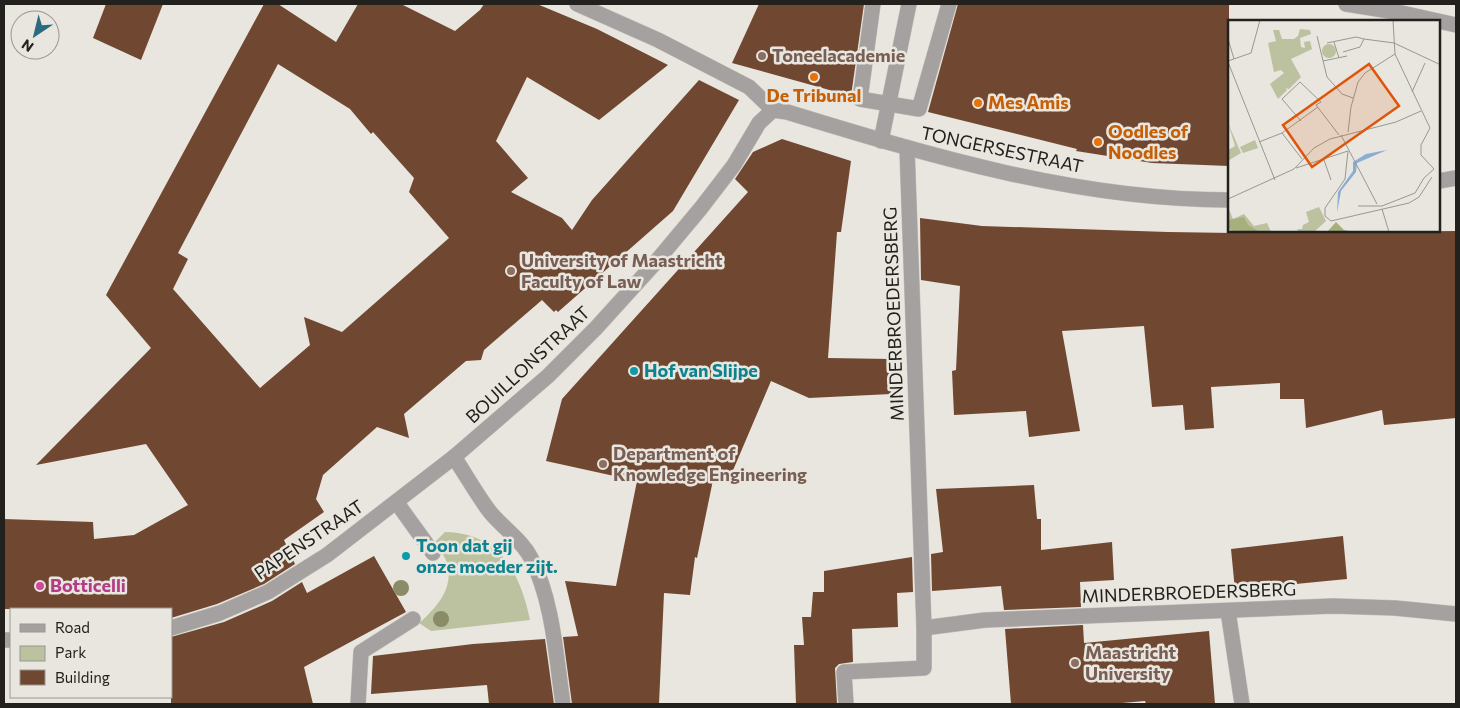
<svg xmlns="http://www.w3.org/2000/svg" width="1460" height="708" font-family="Commissioner,sans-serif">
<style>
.green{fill:#bcc19f}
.building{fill:#704731;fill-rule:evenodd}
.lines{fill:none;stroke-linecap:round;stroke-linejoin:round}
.pedestrian-casing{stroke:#c4c3bb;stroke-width:16}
.minor-casing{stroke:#c4c3bb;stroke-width:16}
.tertiary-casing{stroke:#c4c3bb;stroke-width:16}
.pedestrian{stroke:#a5a1a0;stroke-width:15}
.minor{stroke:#a5a1a0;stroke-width:15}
.tertiary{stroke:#a5a1a0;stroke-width:15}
.tree{fill:#8a8b67}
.education-dot{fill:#8d6e63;stroke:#e8e6de;stroke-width:2}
.food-dot{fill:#e8710a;stroke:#e8e6de;stroke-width:2}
.culture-dot{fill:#0f9aa8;stroke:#e8e6de;stroke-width:2}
.hotel-dot{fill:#d1479c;stroke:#e8e6de;stroke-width:2}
.labels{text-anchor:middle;stroke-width:5;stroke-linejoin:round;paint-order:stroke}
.education-label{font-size:18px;font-weight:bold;fill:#785e54;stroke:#e8e6de;text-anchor:start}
.food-label{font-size:18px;font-weight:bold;fill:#c56008;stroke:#e8e6de;text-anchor:start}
.street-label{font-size:18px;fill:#22211e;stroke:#e8e6de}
.culture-label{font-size:18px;font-weight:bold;fill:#0d838f;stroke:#e8e6de;text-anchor:start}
.hotel-label{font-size:18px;font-weight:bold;fill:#b23c85;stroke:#e8e6de;text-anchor:start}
.inset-road{fill:none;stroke:#999791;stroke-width:1}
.view{fill:#de560d;fill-opacity:0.15;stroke:#de560d;stroke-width:2.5}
.inset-edge{fill:none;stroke:#22211e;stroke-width:2.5}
</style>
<rect width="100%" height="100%" fill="#e8e6de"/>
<path class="green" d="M445 532C499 533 520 572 530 620L431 631 419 623C438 607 457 584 445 558 442 552 437 549 435 542Z"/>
<g class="building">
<path d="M106 4H163L141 60 93 38Z"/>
<path d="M264 4H278L336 42 358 4H401L455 31 480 10 484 4H537L597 29 668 65 599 120 527 77 496 141 528 178 511 192 562 218 572 230 592 200 699 80 739 100 673 211 558 312 556 310 554 312 542 300 484 350 481 360 466 361 404 414 409 438 377 427 323 475 316 499 324 512 284 540 295 564 264 584 217 604 171 618V609H4V519L93 522 94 539 134 535 188 505 146 444 36 465 151 348 106 295ZM278 64 350 109 371 134 373 132 414 178 409 192 449 238 342 332 304 317 310 345 260 388 173 289 188 259 178 253Z"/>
<path d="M759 4H864L851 96 732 63Z"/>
<path d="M958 4H1229V166L1152 163 1076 151 1077 149 928 112Z"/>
<path d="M782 139 851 161 841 232H837L828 358 890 359 891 394 809 398 771 381 728 482 713 480 697 558 695 557 690 595 664 593 659 704H572L563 637 578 636 565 581 616 586 637 481 546 461 562 399 748 192 735 179 753 152Z"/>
<path d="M920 218 982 226 1168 232 1233 233 1456 231V418L1384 425 1382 410 1306 428 1304 399H1280V383L1211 387 1214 428 1185 430 1183 405 1152 407 1144 326 1062 331 1080 431 1029 437 1026 411 954 415 952 371 956 370 960 286 921 280Z"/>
<path d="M1034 485 1037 519H1041V550L1112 542 1114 580 1080 582 1081 607 1004 610 1001 586 932 591 931 554 943 552 936 489Z"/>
<path d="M1343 536 1347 579 1235 590 1231 549Z"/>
<path d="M374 556 406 612 304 667 313 704H171V637L224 622 272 601 302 582 307 593Z"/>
<path d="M912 557 913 592 897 593 898 627 852 629 853 662 839 664 835 668 837 704H796L794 645H804L802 617H811L813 592H824V571Z"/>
<path d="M1083 625 1084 643 1209 631 1215 704H1146L1145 701 1110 704H1011L1005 629Z"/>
<path d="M545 639 554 704H489L487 685 371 694 373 656 473 644Z"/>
</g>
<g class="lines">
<defs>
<g id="pedestrian">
<path d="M873 4 860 99 919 109 949 4"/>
<path d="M397 503 433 553"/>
<path d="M358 704 361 652 413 619"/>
</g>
<g id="minor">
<path d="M577 4 658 40 749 87 773 110"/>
<path d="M1346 4 1402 13 1456 25"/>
<path d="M881 141 909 4"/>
<path d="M454 457C466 475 477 495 490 512 503 528 521 539 531 558 553 601 556 657 563 704"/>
<path d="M1228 611 1242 704"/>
<path d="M924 628 985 620 1333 606 1395 608 1456 614"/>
<path d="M846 704 844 672 924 668V628L907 148"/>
</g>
<g id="tertiary">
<path d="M1439 181 1456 178"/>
<path d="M171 628 220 613 268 592 327 555 454 457 548 376 596 328 655 263 701 208 734 165 759 123 773 110 787 112C931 156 1077 200 1229 200"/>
<path d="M4 640H11"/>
</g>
</defs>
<use href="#pedestrian" class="pedestrian-casing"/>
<use href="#minor" class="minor-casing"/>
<use href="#tertiary" class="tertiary-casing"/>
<use href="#pedestrian" class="pedestrian"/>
<use href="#minor" class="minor"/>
<use href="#tertiary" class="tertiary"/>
</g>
<g class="tree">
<circle cx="401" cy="588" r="8"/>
<circle cx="441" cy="619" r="8"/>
</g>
<g class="education-dot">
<circle cx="762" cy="56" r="5"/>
<circle cx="511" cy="271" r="5"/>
<circle cx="603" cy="464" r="5"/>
<circle cx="1075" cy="663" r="5"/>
</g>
<g class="food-dot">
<circle cx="814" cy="77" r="5"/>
<circle cx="978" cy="103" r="5"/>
<circle cx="1098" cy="142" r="5"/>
</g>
<g class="culture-dot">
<circle cx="634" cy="371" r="5"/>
<circle cx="406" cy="556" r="5"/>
</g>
<circle class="hotel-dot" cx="40" cy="586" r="5"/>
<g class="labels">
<g class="education-label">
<text x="772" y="62">Toneelacademie</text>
<text x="521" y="267">University of Maastricht<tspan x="521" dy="21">Faculty of Law</tspan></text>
<text x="613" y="460">Department of<tspan x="613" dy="21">Knowledge Engineering</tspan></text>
<text x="1085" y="659">Maastricht<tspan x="1085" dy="21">University</tspan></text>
</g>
<g class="food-label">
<text x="814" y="102" text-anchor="middle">De Tribunal</text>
<text x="988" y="109">Mes Amis</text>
<text x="1108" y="138">Oodles of<tspan x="1108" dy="21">Noodles</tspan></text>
</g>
<g class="street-label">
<text transform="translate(1002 150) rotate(12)" y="6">TONGERSESTRAAT</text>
<text transform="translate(894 314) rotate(-92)" y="6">MINDERBROEDERSBERG</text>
<text transform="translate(528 365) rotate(-43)" y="6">BOUILLONSTRAAT</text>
<text transform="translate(309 540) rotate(-34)" y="6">PAPENSTRAAT</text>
<text transform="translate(1189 593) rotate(-2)" y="6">MINDERBROEDERSBERG</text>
</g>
<g class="culture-label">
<text x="644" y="377">Hof van Slijpe</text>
<text x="416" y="552">Toon dat gij<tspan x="416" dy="21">onze moeder zijt.</tspan></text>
</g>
<g class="hotel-label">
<text x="50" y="592">Botticelli</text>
</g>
</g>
<g transform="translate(1228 20)">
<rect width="212" height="212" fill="#e8e6de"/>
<path d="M72 9 82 10 83 14 72 18 73 27 77 28 76 22 82 21 84 29 63 39 73 57 61 69 58 68 59 70 50 79 42 64 56 53 53 50 46 52 40 23 48 21 45 10H51L54 19H66L70 16ZM94 31a7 7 0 1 1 14 0a7 7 0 1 1-14 0ZM0 103 13 133 0 141V130L7 126ZM27 120 30 128 15 133 12 127ZM0 187 5 199 16 194 26 206 39 203 43 212H0ZM91 187 98 201 86 212H71L69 209H74L75 205 81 202 78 192Z" fill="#bcc19f"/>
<path d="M16 197 20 205 32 212H7L0 208V200ZM108 202 116 210 125 212H99Z" fill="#a8af7f"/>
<path d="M159 130 129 143 128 152 113 171 109 193 110 172 125 151V142L138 134Z" fill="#8aaed2"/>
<path class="inset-road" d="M165 0 167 34 202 108M89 16 99 57 114 74 125 78M0 19 6 39M106 22 111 38M99 23 128 17 136 19M115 32 132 27 136 19 166 23 213 45M0 41 23 33 32 0M95 41 119 36M0 42 47 160M184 72 197 43M73 101 54 79 72 62 93 82 88 85 111 115M120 112 123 87 130 62 137 53 167 34M54 113 90 87M113 115 149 184M31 122 54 113 74 139M120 131 117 159 97 188V196L103 201 181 183 191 177 204 157M96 140 103 160M68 148 120 131M0 179 66 149 86 128 102 119 168 102 193 91M130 186H154L187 173 196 158 206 149 193 135V125L202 108M154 189 161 212"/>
<path class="view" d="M141 44 171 86 84 147 55 105Z"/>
<rect width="212" height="212" class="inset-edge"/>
</g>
<rect width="1460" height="708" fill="none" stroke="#22211e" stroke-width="10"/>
<rect x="10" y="608" width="162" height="90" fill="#e8e6de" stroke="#999791"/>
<rect x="20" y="624" width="25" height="8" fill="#a5a1a0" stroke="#999791"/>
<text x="55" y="633" font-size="15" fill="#22211e">Road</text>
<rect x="20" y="646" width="25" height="15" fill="#bcc19f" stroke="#999791"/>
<text x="55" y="658" font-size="15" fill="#22211e">Park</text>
<rect x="20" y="670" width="25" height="15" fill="#704731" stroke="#999791"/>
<text x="55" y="683" font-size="15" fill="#22211e">Building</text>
<g transform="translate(35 35) rotate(215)"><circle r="24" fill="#e8e6de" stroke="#999791"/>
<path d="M0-4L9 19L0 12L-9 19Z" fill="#2a6b7f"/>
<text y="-8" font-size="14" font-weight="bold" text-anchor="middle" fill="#22211e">N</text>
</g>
</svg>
